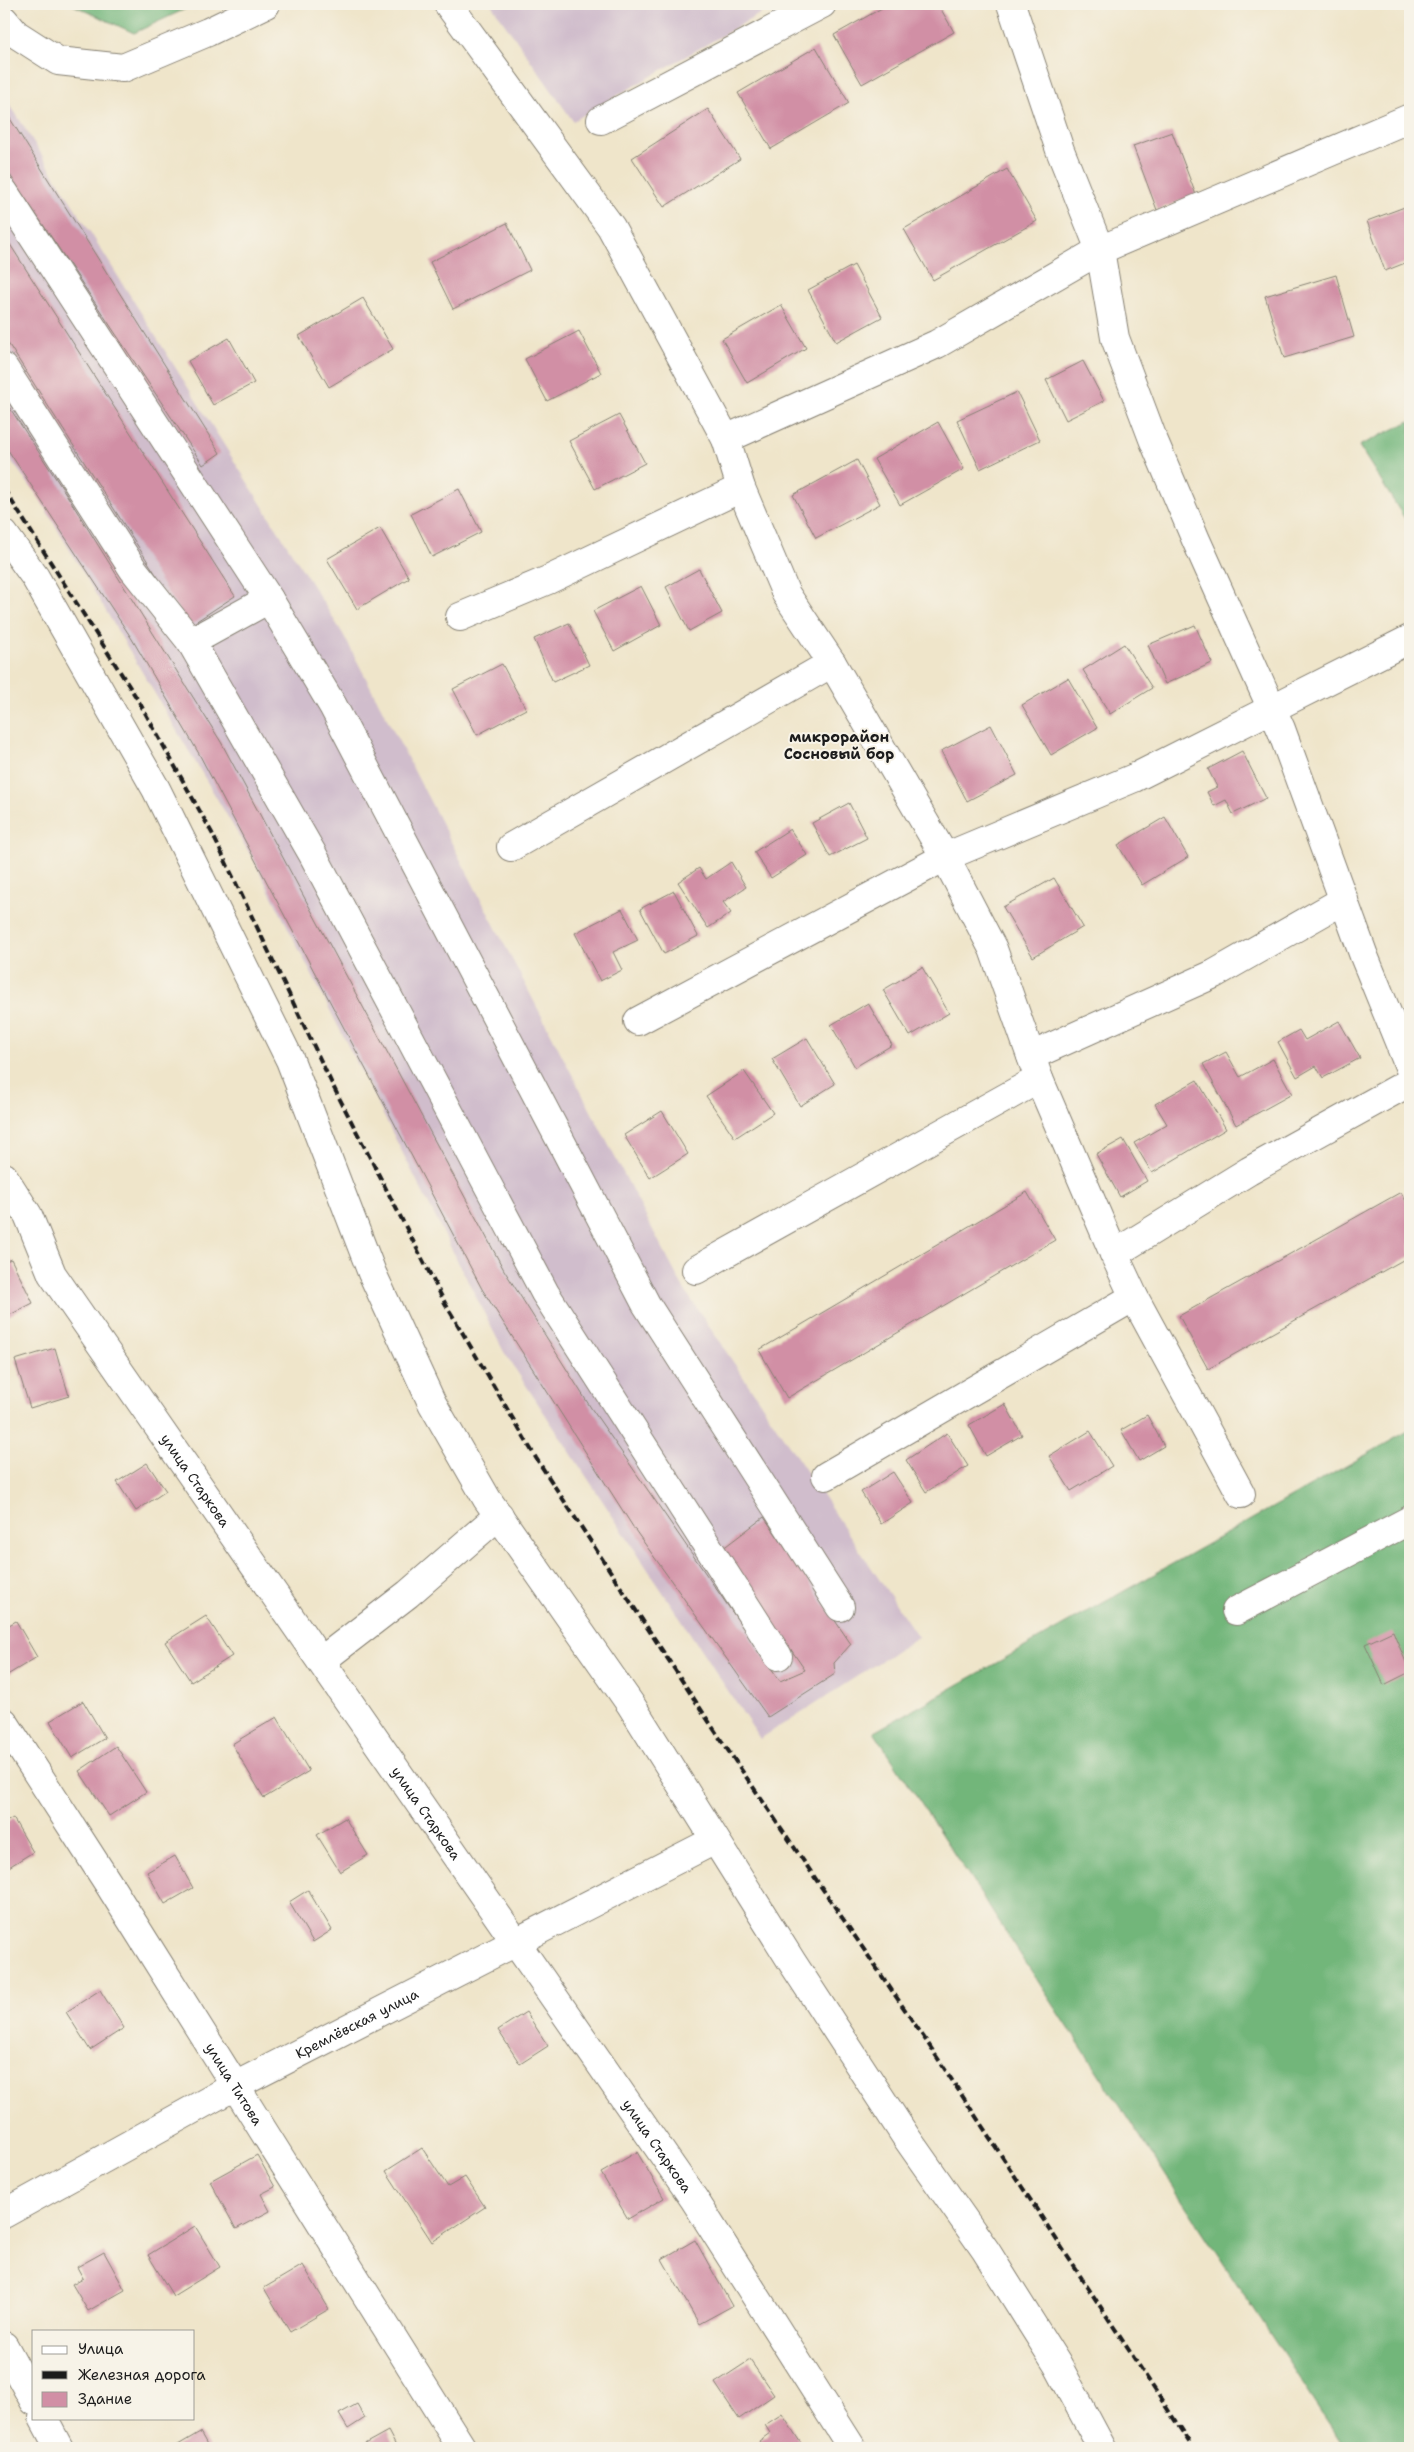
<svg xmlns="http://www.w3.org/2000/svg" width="1414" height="2452" font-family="'Shantell Sans',sans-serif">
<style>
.industrial{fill:#d0bdcc}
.forest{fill:#72b67a;stroke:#47694b}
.building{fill:#d18fa5}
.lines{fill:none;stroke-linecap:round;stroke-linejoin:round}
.minor-casing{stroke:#868073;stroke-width:30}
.minor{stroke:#fff;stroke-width:28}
.rail{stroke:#1c1c1c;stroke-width:4;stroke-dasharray:8 4;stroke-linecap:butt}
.labels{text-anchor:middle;stroke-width:4;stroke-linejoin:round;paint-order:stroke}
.street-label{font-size:14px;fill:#1c1c1c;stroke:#f7f3e8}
.neighbourhood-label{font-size:15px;font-weight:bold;fill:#1c1c1c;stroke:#f7f3e8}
</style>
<rect width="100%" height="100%" fill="#f7f3e8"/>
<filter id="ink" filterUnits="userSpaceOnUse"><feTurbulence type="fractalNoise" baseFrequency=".02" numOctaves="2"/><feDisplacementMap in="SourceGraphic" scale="10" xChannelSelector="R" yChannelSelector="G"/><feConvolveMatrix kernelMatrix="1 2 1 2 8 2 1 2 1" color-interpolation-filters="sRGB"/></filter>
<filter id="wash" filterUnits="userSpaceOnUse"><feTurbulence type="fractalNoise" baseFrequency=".0096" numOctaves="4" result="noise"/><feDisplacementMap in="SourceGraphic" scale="20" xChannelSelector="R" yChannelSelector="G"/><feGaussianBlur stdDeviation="1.12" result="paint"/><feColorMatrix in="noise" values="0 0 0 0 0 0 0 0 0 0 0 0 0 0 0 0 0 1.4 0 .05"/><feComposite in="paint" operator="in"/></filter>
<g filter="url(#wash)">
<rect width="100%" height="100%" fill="#efe5ca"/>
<g class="industrial">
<path d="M491 4H777L573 121Z"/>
<path d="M4 95 343 634 682 1286 918 1637 760 1739 504 1352 254 861 39 498 4 451Z"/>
</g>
<g class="forest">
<path d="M71 4H196L134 33Z"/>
<path d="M1410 421V527L1359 446Z"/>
<path d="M1410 1430V2448H1345L874 1732Z"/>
</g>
<g id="blocks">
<g class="building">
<path d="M889 4H938L954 32 862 84 834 35Z"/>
<path d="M816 47 849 103 771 149 738 93Z"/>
<path d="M4 109 220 453 203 465 4 166Z"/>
<path d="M708 109 740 159 664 207 632 158Z"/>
<path d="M1172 132 1196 195 1157 210 1133 146Z"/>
<path d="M1007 169 1037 221 933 280 904 229Z"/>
<path d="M1410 205V261L1385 271 1367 221Z"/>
<path d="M507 223 530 270 453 309 430 262Z"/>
<path d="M4 235 235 596 189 626 4 337Z"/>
<path d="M854 265 882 317 836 342 808 290Z"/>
<path d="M1336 275 1354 337 1284 358 1265 296Z"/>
<path d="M363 298 393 349 329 387 299 336Z"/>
<path d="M781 305 806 348 747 383 722 339Z"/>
<path d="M579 331 601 373 547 401 525 359Z"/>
<path d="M229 338 254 383 213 405 188 361Z"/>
<path d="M1083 361 1104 401 1066 420 1046 380Z"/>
<path d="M1017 392 1040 440 980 469 957 420Z"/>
<path d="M4 399 68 497 221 742 504 1270 591 1408 780 1681 805 1670 722 1549 764 1517 851 1644 834 1663 835 1674 768 1717 635 1530 482 1289 198 752 132 639 4 444Z"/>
<path d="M619 415 645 463 595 489 569 441Z"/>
<path d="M938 422 964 469 900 505 874 459Z"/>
<path d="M857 460 880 504 816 538 793 495Z"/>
<path d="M459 489 481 532 432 557 411 514Z"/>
<path d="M380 528 409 578 357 609 327 559Z"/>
<path d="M699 569 722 613 689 631 666 587Z"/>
<path d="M641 586 661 625 614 651 593 611Z"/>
<path d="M569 623 589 665 553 682 534 639Z"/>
<path d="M1195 625 1212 663 1165 684 1148 645Z"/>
<path d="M1124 644 1152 688 1110 714 1083 670Z"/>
<path d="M502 664 526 709 477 735 453 689Z"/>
<path d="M1068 678 1097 728 1051 755 1022 705Z"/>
<path d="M991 725 1017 775 967 801 941 751Z"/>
<path d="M1242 751 1266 798 1233 814 1226 800 1214 806 1207 792 1217 787 1208 769Z"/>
<path d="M849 803 867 838 830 857 812 823Z"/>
<path d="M1165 817 1188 857 1142 885 1118 845Z"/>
<path d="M790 829 807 855 771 878 754 852Z"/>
<path d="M731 862 746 887 723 902 731 913 708 928 678 882 699 868 706 879Z"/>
<path d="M1054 878 1083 927 1033 957 1003 907Z"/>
<path d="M674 891 698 936 664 954 640 909Z"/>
<path d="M622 909 638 940 613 952 622 970 600 981 575 933Z"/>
<path d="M922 967 949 1013 910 1036 883 990Z"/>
<path d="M868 1003 892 1045 855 1067 831 1025Z"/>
<path d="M1339 1021 1360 1058 1323 1078 1316 1066 1297 1077 1278 1042 1299 1030 1305 1040Z"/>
<path d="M807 1038 835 1084 800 1106 772 1059Z"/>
<path d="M1226 1052 1240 1077 1273 1059 1292 1094 1236 1125 1203 1064Z"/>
<path d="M744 1071 773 1113 735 1138 706 1096Z"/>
<path d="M1197 1080 1226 1129 1152 1173 1134 1143 1167 1124 1155 1104Z"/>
<path d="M662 1111 688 1154 650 1178 624 1135Z"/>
<path d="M1123 1139 1147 1181 1120 1197 1096 1154Z"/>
<path d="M1027 1192 1055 1240 787 1398 759 1350Z"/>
<path d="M1401 1192 1410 1209V1256L1208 1369 1179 1316Z"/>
<path d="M11 1259 33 1303 4 1318V1262Z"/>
<path d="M55 1348 69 1396 30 1408 15 1360Z"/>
<path d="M1005 1404 1022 1435 986 1456 969 1425Z"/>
<path d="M1147 1415 1164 1446 1139 1461 1121 1430Z"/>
<path d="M1090 1431 1112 1466 1071 1491 1049 1456Z"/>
<path d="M947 1433 968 1466 926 1492 906 1460Z"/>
<path d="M147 1463 166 1491 136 1511 117 1482Z"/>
<path d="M893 1472 913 1503 881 1524 861 1492Z"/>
<path d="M206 1616 232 1656 191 1682 165 1642Z"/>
<path d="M16 1621 37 1657 4 1677V1628Z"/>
<path d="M1393 1631 1410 1672 1384 1685 1365 1644Z"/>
<path d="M83 1701 105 1738 72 1758 50 1721Z"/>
<path d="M277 1717 309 1771 264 1798 232 1744Z"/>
<path d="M116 1746 146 1792 109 1816 79 1771Z"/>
<path d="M13 1818 33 1852 4 1870V1823Z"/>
<path d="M345 1818 368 1855 340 1872 317 1835Z"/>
<path d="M175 1856 193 1888 165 1904 147 1872Z"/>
<path d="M308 1890 332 1930 313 1942 289 1902Z"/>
<path d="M100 1990 124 2028 90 2050 66 2012Z"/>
<path d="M526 2012 548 2046 520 2064 498 2030Z"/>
<path d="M422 2148 448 2187 465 2177 485 2207 432 2242 386 2171Z"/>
<path d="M637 2152 664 2198 628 2219 601 2173Z"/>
<path d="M257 2155 275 2187 261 2194 270 2211 236 2229 210 2181Z"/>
<path d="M195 2226 220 2267 173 2296 148 2255Z"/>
<path d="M695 2240 732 2306 699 2324 662 2259Z"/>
<path d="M104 2252 125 2290 88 2311 72 2284 83 2278 77 2267Z"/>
<path d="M303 2265 329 2309 290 2332 264 2288Z"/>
<path d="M750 2360 774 2395 739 2419 715 2383Z"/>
<path d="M357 2404 365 2418 348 2429 339 2414Z"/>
<path d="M782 2414 804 2448H764L759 2441 770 2433 765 2425Z"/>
<path d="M388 2431 397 2448H360L359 2447Z"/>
<path d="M200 2432 209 2448H173Z"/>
</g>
</g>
</g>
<g filter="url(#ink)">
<use href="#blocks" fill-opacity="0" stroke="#868073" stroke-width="1"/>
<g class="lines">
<defs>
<g id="minor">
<path d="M448 4 611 227 726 439 741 488 786 594 832 663 945 857 993 949 1039 1079 1114 1254 1134 1297 1241 1494"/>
<path d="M1011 4 1060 150 1100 250 1115 338 1153 439 1196 540 1281 729 1364 956 1410 1069"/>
<path d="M4 20 16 34 58 61 123 68 208 32 266 4"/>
<path d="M601 120 822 4"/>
<path d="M4 192 269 599 333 706 646 1304 840 1607"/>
<path d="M4 368 133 569 191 642 312 853 545 1293 778 1656"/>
<path d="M726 439 937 344 1100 250 1410 118"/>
<path d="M4 534 35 577 156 789 290 1060 372 1273 432 1403 487 1499 631 1705 792 1962 906 2137 986 2251 1057 2364 1102 2448"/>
<path d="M460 617 548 580 741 488"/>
<path d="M191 642 269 599"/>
<path d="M511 847 832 663"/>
<path d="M638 1021 945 857 1134 778 1410 639"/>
<path d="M1031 1056 1214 974 1344 900"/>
<path id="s1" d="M4 1177 28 1215 52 1274 694 2199 852 2448"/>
<path d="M1114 1254 1249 1171 1410 1082"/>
<path d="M696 1270 1039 1079"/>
<path d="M826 1476 1134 1297"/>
<path d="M1236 1611 1410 1520"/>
<path d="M321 1661 408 1594 499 1515"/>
<path id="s2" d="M4 1722 108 1883 462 2448"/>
<path id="s3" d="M4 2214 235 2086 715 1840"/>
<path d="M4 2346 34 2401"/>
<path d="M43 2418 59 2448"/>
</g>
</defs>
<use href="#minor" class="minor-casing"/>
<use href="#minor" class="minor"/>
<path class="rail" d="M4 489 138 700 212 833 332 1084 445 1303 536 1458 721 1740 927 2042 1193 2448"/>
</g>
</g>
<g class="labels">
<g class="street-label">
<text dy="5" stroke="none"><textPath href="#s1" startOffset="360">улица Старкова</textPath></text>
<text dy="5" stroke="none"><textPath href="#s1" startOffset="765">улица Старкова</textPath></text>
<text dy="5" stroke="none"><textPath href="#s3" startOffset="401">Кремлёвская улица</textPath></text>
<text dy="5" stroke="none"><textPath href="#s2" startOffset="429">улица Титова</textPath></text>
<text dy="5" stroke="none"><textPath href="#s1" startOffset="1170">улица Старкова</textPath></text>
</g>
<g class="neighbourhood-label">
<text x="839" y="742">микрорайон<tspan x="839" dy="17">Сосновый бор</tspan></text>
</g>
</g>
<rect width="1414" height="2452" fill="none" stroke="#f7f3e8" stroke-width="20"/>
<rect x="32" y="2330" width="162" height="90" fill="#f7f3e8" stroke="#9f9d96"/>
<rect x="42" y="2346" width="25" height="8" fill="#ffffff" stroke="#9f9d96"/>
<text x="78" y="2354" font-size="15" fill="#1c1c1c">Улица</text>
<rect x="42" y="2371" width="25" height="8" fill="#1c1c1c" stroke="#9f9d96"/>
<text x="78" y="2380" font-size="15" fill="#1c1c1c">Железная дорога</text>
<rect x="42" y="2392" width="25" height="15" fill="#d18fa5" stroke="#9f9d96"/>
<text x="78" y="2404" font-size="15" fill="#1c1c1c">Здание</text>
</svg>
